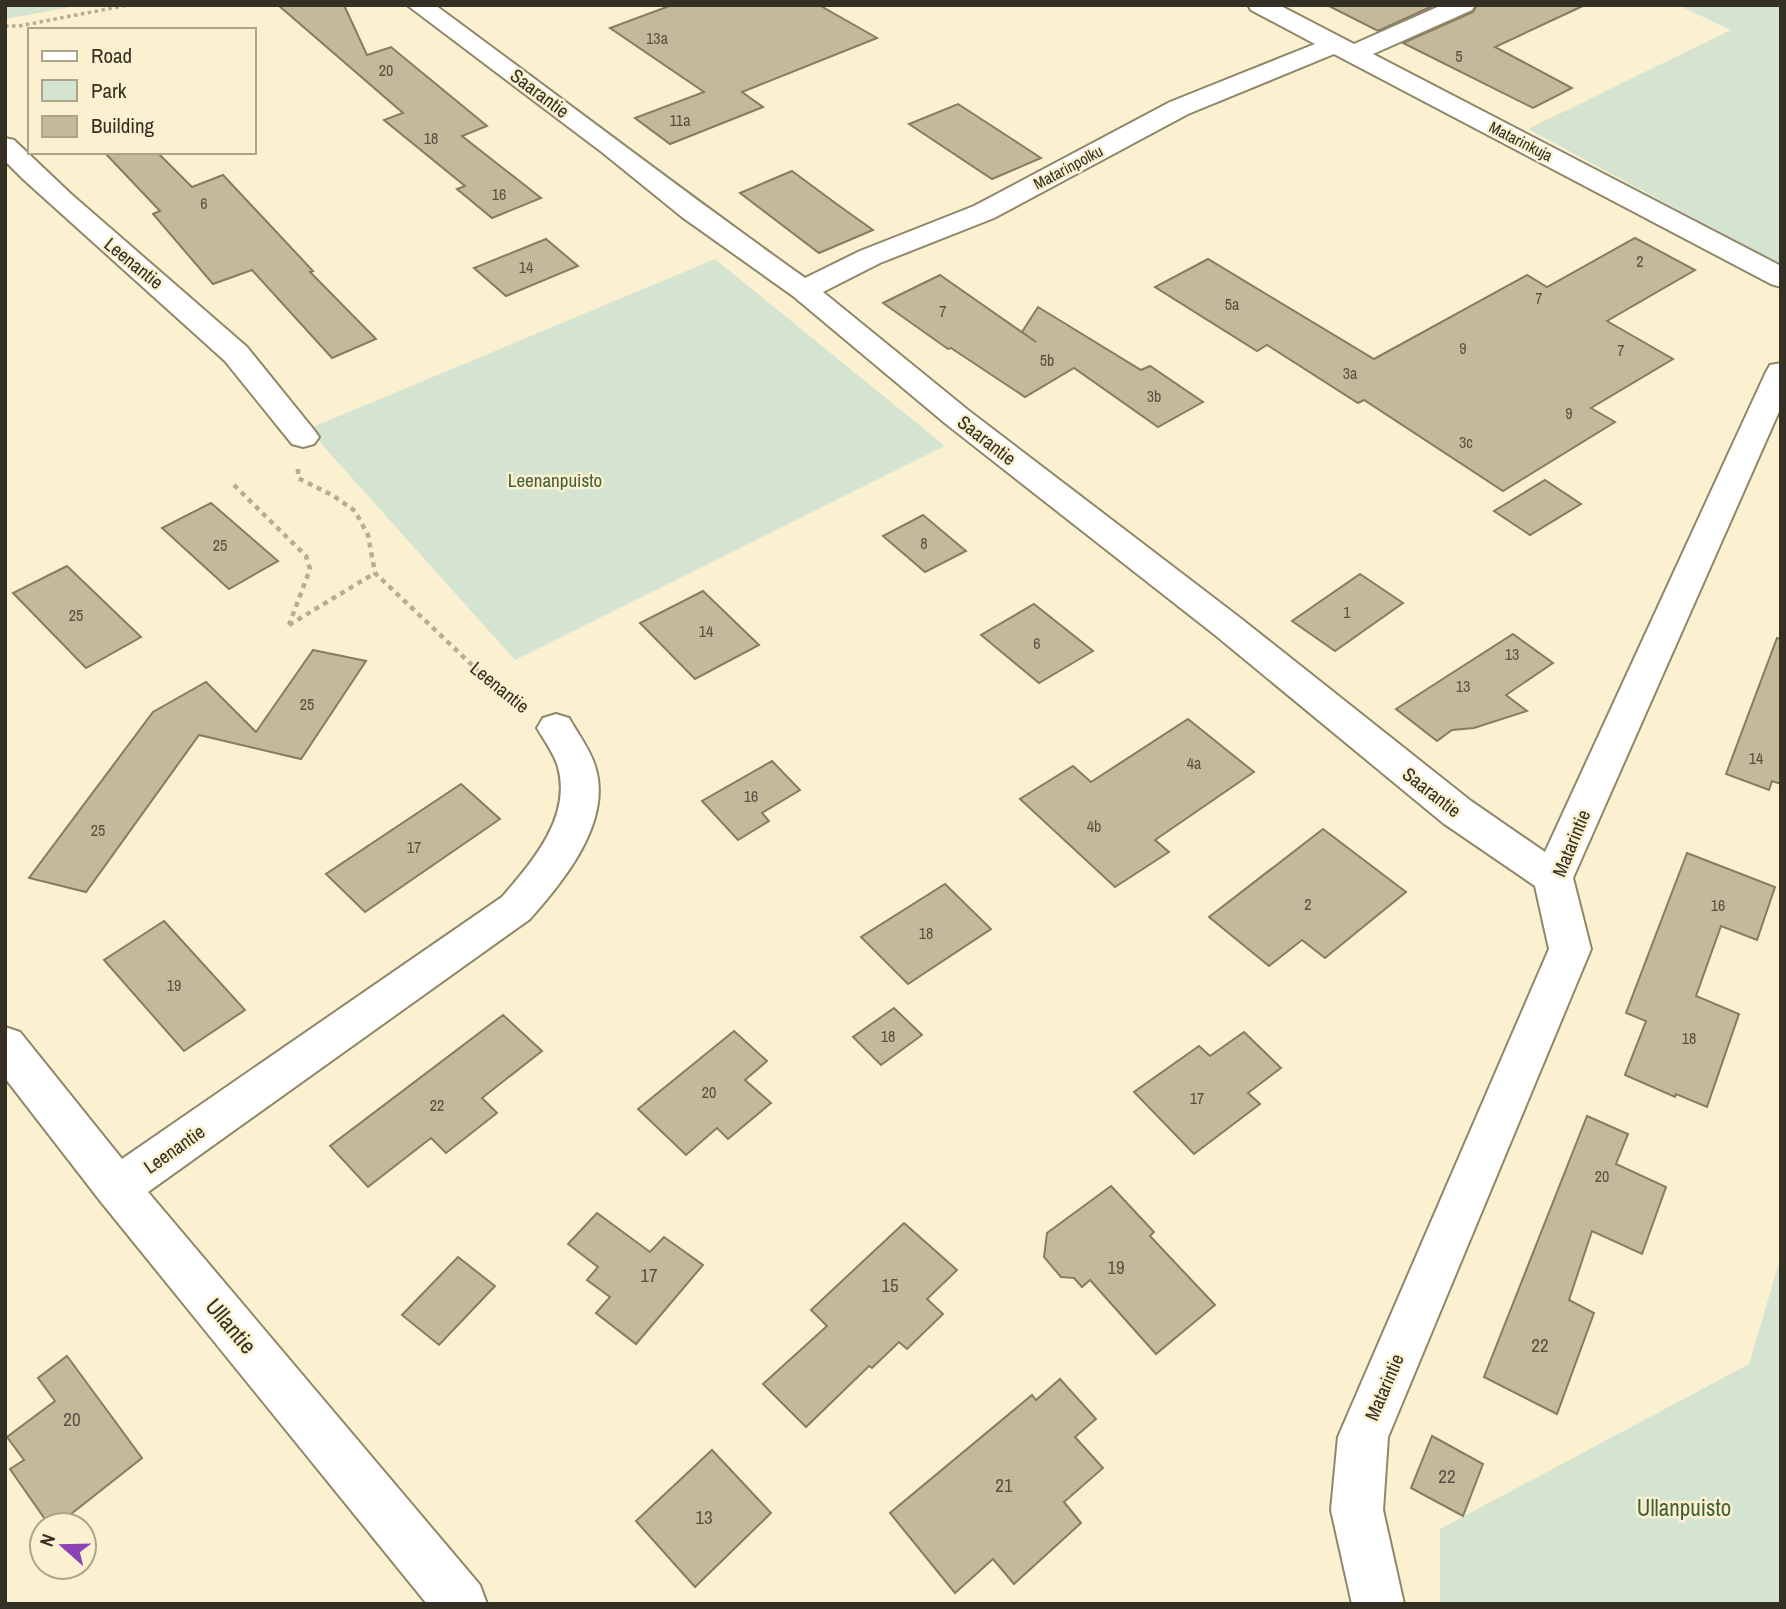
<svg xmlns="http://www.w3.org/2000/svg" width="1786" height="1609" font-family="'Archivo Narrow',sans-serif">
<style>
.green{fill:#d5e3d1}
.building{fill:#c4ba9b;stroke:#867c5f;stroke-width:2}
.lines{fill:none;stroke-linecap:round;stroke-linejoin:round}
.minor-casing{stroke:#908769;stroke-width:4}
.path-far1{stroke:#b5ad94;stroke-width:3.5;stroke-dasharray:3.5 3.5;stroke-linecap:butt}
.path{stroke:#b5ad94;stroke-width:4.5;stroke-dasharray:5 5;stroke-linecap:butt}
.minor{fill:#fff;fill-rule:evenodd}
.labels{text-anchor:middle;stroke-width:5;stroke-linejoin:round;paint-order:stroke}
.number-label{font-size:16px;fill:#585241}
.far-street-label{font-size:16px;fill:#343023;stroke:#fbf1d1}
.street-label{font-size:19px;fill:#343023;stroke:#fbf1d1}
.park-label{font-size:19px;fill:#416037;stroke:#fbf1d1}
.near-number-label{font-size:19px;fill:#585241}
.near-street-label{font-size:23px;fill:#343023;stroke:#fbf1d1}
.near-park-label{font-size:23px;fill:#416037;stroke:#fbf1d1}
</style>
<rect width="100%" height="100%" fill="#fbf1d1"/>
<g class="green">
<path d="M5 5H82L5 19Z"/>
<path d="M1678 5H1781V265L1528 129 1731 30Z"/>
<path d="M715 259 945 446 515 660 308 429Z"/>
<path d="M1781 1256V1604H1440V1529L1749 1364Z"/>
</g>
<g class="building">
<path d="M278 5H344L367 55 391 47 487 126 462 136 541 198 492 218 457 189 465 186 384 120 403 113Z"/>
<path d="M672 5H819L877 38 742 92 763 107 670 144 635 118 704 92 610 28Z"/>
<path d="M1327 5H1435L1378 31Z"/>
<path d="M1477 5H1585L1495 47 1572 88 1533 108 1403 43 1473 12Z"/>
<path d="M958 104 1012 139 1041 158 992 179 909 124Z"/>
<path d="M104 152H157L192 187 223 175 313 271 310 272 376 339 332 358 252 270 213 284 153 214 160 211Z"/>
<path d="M792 171 838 205 873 230 819 253 740 193Z"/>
<path d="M1635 238 1695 270 1607 321 1673 359 1591 408 1615 422 1503 491 1364 400 1358 403 1267 345 1257 351 1155 287 1208 259 1374 359 1527 275 1547 287Z"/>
<path d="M546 239 578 266 506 296 474 268Z"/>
<path d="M940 275 1036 342 1022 332 1038 307 1141 370 1150 366 1203 402 1158 427 1074 368 1025 397 951 348 948 349 883 303Z"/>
<path d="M1545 480 1581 504 1530 535 1494 511Z"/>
<path d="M211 503 278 561 229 589 162 528Z"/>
<path d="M923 515 966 551 925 572 883 536Z"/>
<path d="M67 566 141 637 86 668 13 593Z"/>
<path d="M1360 574 1403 603 1335 651 1292 621Z"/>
<path d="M703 591 759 645 695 679 640 623Z"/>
<path d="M1034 604 1093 651 1039 683 981 635Z"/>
<path d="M1513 634 1553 663 1506 695 1527 711 1474 728 1452 730 1437 741 1396 709Z"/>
<path d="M1777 638 1781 639V784L1772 781 1769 790 1726 774Z"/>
<path d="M313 650 366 661 301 759 199 735 86 892 29 878 153 712 206 682 256 732Z"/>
<path d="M1188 719 1254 772 1155 840 1169 852 1115 887 1020 799 1073 766 1091 782Z"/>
<path d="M772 761 800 790 762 813 769 821 738 840 702 801Z"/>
<path d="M461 784 500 819 365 912 326 874Z"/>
<path d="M1323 829 1406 892 1325 958 1302 940 1269 966 1209 917Z"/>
<path d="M1687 853 1775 887 1757 940 1721 926 1696 996 1739 1014 1707 1107 1676 1094 1675 1097 1625 1075 1646 1021 1626 1013Z"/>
<path d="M945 884 991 929 908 984 861 937Z"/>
<path d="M164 921 245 1010 184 1051 104 960Z"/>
<path d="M894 1008 922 1035 881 1065 853 1037Z"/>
<path d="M503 1015 542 1051 482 1098 497 1113 446 1153 431 1138 368 1187 330 1146Z"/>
<path d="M734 1031 767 1061 745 1080 771 1103 728 1139 717 1128 686 1155 638 1109Z"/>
<path d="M1244 1032 1281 1068 1248 1093 1260 1104 1194 1154 1134 1092 1199 1046 1210 1056Z"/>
<path d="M1587 1116 1628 1134 1616 1164 1666 1187 1642 1254 1592 1231 1569 1300 1594 1313 1557 1414 1484 1377Z"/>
<path d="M1111 1186 1154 1232 1150 1236 1215 1305 1156 1354 1090 1280 1082 1287 1074 1278 1061 1277 1044 1257 1047 1233Z"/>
<path d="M597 1213 650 1252 664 1237 703 1265 636 1344 596 1313 610 1297 587 1280 598 1267 568 1244Z"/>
<path d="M904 1223 957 1270 927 1299 943 1314 907 1349 899 1342 872 1368 869 1366 806 1427 763 1384 827 1326 811 1310Z"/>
<path d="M458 1257 495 1286 439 1345 402 1315Z"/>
<path d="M67 1356 142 1458 57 1525H49L10 1469 24 1460 7 1437 55 1401 38 1378Z"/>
<path d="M1060 1379 1096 1419 1075 1437 1103 1468 1064 1502 1081 1523 1014 1584 993 1559 955 1593 890 1513 1032 1395 1036 1400Z"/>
<path d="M1432 1436 1483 1464 1463 1516 1411 1488Z"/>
<path d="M712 1450 771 1513 695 1587 636 1521Z"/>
</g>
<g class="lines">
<defs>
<g id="minor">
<path d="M407 5H435C559 96 680 189 805 278L860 251 974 206 1170 102 1315 44 1251 10 1248 5H1279L1354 44 1442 5H1475L1472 10 1373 54 1781 266V287L1771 284 1334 54 1188 114 994 218 880 263 823 292 968 410 1239 617 1471 801 1545 852 1766 372 1770 365 1781 363V407L1573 878 1591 949 1388 1437 1383 1510 1404 1604H1352L1331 1510 1338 1437 1549 949 1535 886 1443 823 1215 635 946 424 793 296 682 217 603 153Z"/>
<path d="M5 138 14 140 71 194 247 347 314 430 319 437 314 444 303 447 292 444 225 361 23 179 5 161Z"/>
<path d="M556 714 569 718C578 734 590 749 595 766 613 821 564 881 530 919L148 1192 480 1585 487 1604H427L101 1202 5 1078V1027L20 1032 122 1159 502 897C532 862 572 817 558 767 554 753 544 740 537 728L543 718Z"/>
</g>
</defs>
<use href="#minor" class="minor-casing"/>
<path class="path-far1" d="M5 26H19L128 5"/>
<g class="path">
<path d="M298 469V478L332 495 355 511 368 535 375 573 509 700 521 707"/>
<path d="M234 485 306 556 310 569 289 625"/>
<path d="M289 625 375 573"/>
</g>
<use href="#minor" class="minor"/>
</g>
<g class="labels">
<g class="number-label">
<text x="657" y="44">13a</text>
<text x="1459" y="62">5</text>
<text x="386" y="76">20</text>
<text x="680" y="126">11a</text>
<text x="431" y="144">18</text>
<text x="499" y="200">16</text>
<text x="204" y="209">6</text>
<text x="1640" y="267">2</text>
<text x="526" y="273">14</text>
<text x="1539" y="304">7</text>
<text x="1232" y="310">5a</text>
<text x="943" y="317">7</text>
<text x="1463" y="354">9</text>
<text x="1621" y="356">7</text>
<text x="1047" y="366">5b</text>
<text x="1350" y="379">3a</text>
<text x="1154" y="402">3b</text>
<text x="1569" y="419">9</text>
<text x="1466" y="448">3c</text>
<text x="924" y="549">8</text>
<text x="220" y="551">25</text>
<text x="1347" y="618">1</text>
<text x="76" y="621">25</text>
<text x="706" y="637">14</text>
<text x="1037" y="649">6</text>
<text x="1512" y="660">13</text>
<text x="1463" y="692">13</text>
<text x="307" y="710">25</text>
<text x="1756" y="764">14</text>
<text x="1194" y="769">4a</text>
<text x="751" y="802">16</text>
<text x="1094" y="832">4b</text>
<text x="98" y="836">25</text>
<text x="414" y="853">17</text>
<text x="1308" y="910">2</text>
<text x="1718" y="911">16</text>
<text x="926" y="939">18</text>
<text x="174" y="991">19</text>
<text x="888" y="1042">18</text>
<text x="1689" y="1044">18</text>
<text x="709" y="1098">20</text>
<text x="1197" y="1104">17</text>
<text x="437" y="1111">22</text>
<text x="1602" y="1182">20</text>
</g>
<g class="far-street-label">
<text transform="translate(1521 141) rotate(27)" y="6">Matarinkuja</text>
<text transform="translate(1068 167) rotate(-28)" y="6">Matarinpolku</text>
</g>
<g class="street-label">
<text transform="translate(540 93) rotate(37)" y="7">Saarantie</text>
<text transform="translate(134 263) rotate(39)" y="7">Leenantie</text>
<text transform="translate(987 440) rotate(38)" y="7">Saarantie</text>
<text transform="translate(500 687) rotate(39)" y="7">Leenantie</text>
<text transform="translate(1432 792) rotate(38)" y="7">Saarantie</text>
<text transform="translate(1571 843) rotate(-68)" y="7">Matarintie</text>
<text transform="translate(174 1149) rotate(-35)" y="7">Leenantie</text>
<text transform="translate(1384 1387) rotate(-67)" y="7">Matarintie</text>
</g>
<g class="park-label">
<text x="555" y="487">Leenanpuisto</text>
</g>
<g class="near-number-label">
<text x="1116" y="1274">19</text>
<text x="649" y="1282">17</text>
<text x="890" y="1292">15</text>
<text x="1540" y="1352">22</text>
<text x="72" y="1426">20</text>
<text x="1447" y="1483">22</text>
<text x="1004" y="1492">21</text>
<text x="704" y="1524">13</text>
</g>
<g class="near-street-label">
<text transform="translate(231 1326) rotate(50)" y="8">Ullantie</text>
</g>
<g class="near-park-label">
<text x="1684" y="1516">Ullanpuisto</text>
</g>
</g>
<rect width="1786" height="1609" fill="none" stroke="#343023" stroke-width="14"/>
<rect x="28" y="28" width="228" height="126" fill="#fbf1d1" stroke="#aba48b" stroke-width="2"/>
<rect x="42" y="51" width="35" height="10" fill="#ffffff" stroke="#aba48b" stroke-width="2"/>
<text x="91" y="63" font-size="21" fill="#343023">Road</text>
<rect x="42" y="80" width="35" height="21" fill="#d5e3d1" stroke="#aba48b" stroke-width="2"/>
<text x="91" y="98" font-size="21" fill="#343023">Park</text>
<rect x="42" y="116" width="35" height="21" fill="#c4ba9b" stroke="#aba48b" stroke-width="2"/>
<text x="91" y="133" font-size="21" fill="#343023">Building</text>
<g transform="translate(63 1546) rotate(290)"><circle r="33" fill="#fbf1d1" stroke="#aba48b" stroke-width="2"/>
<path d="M0-5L12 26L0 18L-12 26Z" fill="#8c43b5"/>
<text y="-10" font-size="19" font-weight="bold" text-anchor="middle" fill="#343023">N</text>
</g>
</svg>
